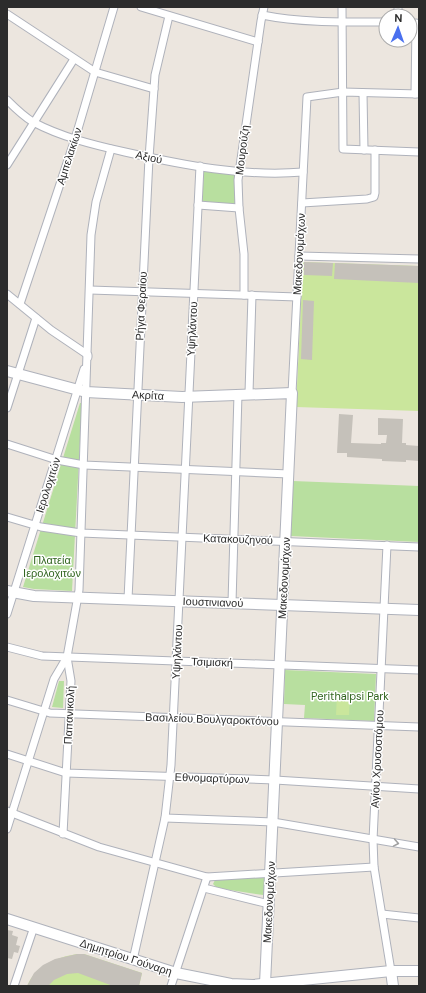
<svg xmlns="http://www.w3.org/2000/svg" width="426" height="993" font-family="'DM Sans',sans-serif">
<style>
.green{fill:#b8df9f}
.pitch{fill:#cae69c}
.building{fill:#c5c1ba}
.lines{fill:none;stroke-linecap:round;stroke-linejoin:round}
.street-casing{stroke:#afb2bb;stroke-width:9}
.secondary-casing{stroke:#afb2bb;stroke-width:12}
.street{stroke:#fff;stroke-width:7}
.secondary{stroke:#fff;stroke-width:10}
.oneway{stroke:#a0a0a0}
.labels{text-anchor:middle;stroke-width:3;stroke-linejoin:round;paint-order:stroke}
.street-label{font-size:11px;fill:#2c2c2c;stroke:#fff}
.park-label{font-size:11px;fill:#31651f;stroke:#fff}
</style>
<rect width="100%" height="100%" fill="#ece6df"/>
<g class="green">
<path d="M204 170 235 174 236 206 202 204Z"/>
<path d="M80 403H82L72 591 34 589 23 587Z"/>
<path d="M293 481 419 486V542L291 536Z"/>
<path d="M285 670 376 674 374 721 304 718 305 705 284 704Z"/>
<path d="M59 681H64L63 708 52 707Z"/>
<path d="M263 877 266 879V893L263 895 217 888 213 884 215 880Z"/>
</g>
<g class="pitch">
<path d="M303 262 419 266V411L296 407Z"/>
<path d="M337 694H350L349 715H336Z"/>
<path d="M77 954H84L142 973 139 986H27C35 966 57 957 77 954Z"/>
</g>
<g class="building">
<path d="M304 262 333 263 332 276 304 275Z"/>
<path d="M335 263 419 266V283L334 279Z"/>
<path d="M303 300 314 301 312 360 301 359Z"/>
<path d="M339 414 353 415 351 443 381 444V443H386L387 435H378V418L403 419 402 443H406V445L419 446V461L406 460V462L382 461V459L347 457V453H337Z"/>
<path d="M7 930 13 931 12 935 18 937 16 945 20 946 18 953 14 952 12 959 7 958Z"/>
<path d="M77 954H84L142 973 139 986H113L78 973 67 974 54 980 48 986H27L34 973 43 965 55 959Z"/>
</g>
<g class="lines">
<defs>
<g id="street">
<path d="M141 7 258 42"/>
<path d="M342 7 343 149 419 152"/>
<path d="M7 14 95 72 154 89"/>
<path d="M262 15C302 23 345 22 386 22"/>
<path d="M398 16V7"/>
<path d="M363 93 364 150"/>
<path d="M415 94 416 23"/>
<path d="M7 100C15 108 23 116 33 122 61 137 94 145 125 152 183 165 244 177 303 172"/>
<path d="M7 165 74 59"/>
<path d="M302 203 367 199 374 197 375 193V150"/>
<path d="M198 205 239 208"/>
<path d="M299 256 419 259"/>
<path d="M90 290 297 297"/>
<path d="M7 294 51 330 88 355V357"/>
<path d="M244 295V254L239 208 238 180 261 21 264 7"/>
<path d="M20 304 75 139 114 7"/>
<path d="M249 393 252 295"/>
<path d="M292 393 307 97 343 92 419 94"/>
<path d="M7 408 36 318"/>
<path d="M7 444 57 460 84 465 289 474"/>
<path d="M7 517 41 527 81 533 419 547"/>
<path d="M387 545 373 840 374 867 391 971"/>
<path d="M128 599 149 158 155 75 169 16"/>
<path d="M232 603 238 394"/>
<path d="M7 614 84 369"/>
<path d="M7 647 42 656 419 670"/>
<path d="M7 700 50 713 419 727"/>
<path d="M7 754 66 773 275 780 419 789"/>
<path d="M7 811 99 847 207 877 374 867"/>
<path d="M165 818 273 822 419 847"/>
<path d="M7 829 54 679 67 657"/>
<path d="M63 834 71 681 67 657 79 590 91 235 96 202 111 149"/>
<path d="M204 888 269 904"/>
<path d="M382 914 419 918"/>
<path d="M133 960 165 818 171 765 200 166"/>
<path d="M14 986 34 927"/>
<path d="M171 986 207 877"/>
</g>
<g id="secondary">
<path d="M7 371 86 392 182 397 292 393 265 984"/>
<path d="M7 591 34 596 419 610"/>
<path d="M7 919 176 973 231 984 253 985 391 971H419"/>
<path d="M391 971 393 986"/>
</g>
</defs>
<use href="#street" class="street-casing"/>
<use href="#secondary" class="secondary-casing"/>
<use href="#street" class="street"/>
<use href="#secondary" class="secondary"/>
</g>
<defs><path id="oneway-chevron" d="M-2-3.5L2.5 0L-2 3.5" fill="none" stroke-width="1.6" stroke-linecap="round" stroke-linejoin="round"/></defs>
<use class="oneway" href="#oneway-chevron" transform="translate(396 843) rotate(10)"/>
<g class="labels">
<g class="street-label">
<text transform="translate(242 150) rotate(-83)" y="4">Μουρούζη</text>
<text transform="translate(69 156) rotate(-72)" y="4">Αμπελακίων</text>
<text transform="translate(149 157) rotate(12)" y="4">Αξιού</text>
<text transform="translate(299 254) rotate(-87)" y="4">Μακεδονομάχων</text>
<text transform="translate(141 306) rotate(-87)" y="4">Ρήγα Φεραίου</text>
<text transform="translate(192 329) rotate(-87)" y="4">Υψηλάντου</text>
<text transform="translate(148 395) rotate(3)" y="4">Ακρίτα</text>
<text transform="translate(48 485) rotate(-72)" y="4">Ιερολοχιτών</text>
<text transform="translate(238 539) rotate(2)" y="4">Κατακουζηνού</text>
<text transform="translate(284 578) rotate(-87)" y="4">Μακεδονομάχων</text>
<text transform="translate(213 602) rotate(2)" y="4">Ιουστινιανού</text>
<text transform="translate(177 652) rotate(-87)" y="4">Υψηλάντου</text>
<text transform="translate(212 662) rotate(2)" y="4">Τσιμισκή</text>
<text transform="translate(69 715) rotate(-87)" y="4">Παπανικολή</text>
<text transform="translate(212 719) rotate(2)" y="4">Βασιλείου Βουλγαροκτόνου</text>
<text transform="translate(377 759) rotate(-87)" y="4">Αγίου Χρυσοστόμου</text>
<text transform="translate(212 778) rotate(2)" y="4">Εθνομαρτύρων</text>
<text transform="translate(269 902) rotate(-87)" y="4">Μακεδονομάχων</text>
<text transform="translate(126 957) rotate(18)" y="4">Δημητρίου Γούναρη</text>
</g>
<g class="park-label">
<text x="52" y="564">Πλατεία<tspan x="52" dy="13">Ιερολοχιτών</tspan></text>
<text x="350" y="700">Perithalpsi Park</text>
</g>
</g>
<rect width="426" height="993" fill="none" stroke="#2c2c2c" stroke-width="16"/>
<g transform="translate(398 28) rotate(2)"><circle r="19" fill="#ffffff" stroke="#ababab"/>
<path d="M0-3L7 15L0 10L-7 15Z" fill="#4a70ef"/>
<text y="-6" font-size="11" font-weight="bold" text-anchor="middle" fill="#2c2c2c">N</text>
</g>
</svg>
